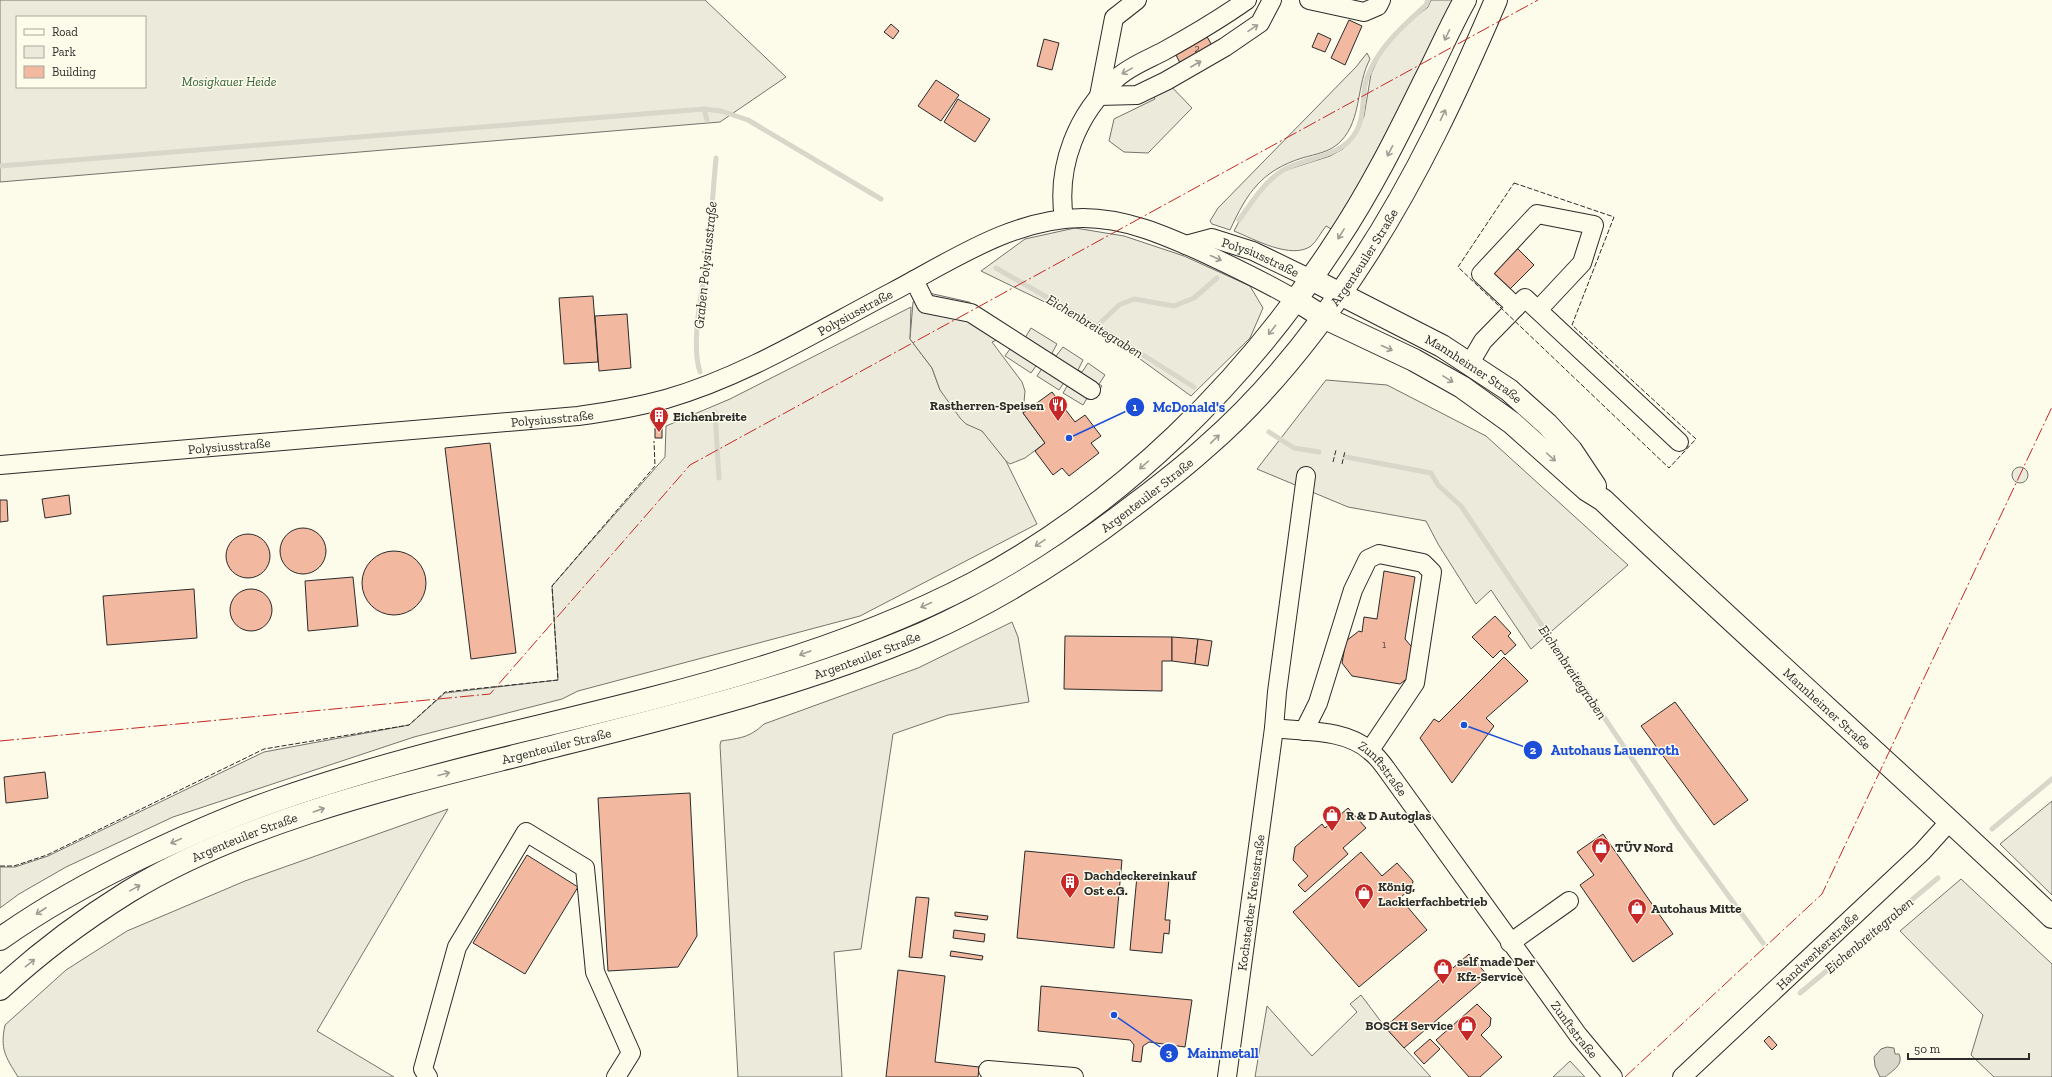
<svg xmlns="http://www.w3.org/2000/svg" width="2052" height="1077" font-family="'Zilla Slab',serif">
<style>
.green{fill:#ecebdb;stroke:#74746e;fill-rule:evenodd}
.parking{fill:#eceadb;stroke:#74746e}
.water{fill:#d8d7c9;stroke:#74746e}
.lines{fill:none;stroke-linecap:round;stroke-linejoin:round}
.stream{stroke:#d8d7c9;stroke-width:5}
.building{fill:#f2b8a0;stroke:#2b2b2b}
.minor-casing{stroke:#2b2b2b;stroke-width:20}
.major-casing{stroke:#2b2b2b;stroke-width:24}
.minor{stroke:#fdfbea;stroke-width:18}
.major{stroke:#fdfbea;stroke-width:22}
.fence{stroke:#2b2b2b;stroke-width:1;stroke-dasharray:5 2;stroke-linecap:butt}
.power{stroke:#c62828;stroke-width:1;stroke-dasharray:14 3 2 3;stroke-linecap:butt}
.oneway{stroke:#9e9d94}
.labels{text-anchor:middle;stroke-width:3;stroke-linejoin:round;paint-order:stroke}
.number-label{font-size:11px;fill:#5d4e48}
.park-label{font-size:13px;font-style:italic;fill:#34623c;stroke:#fdfbea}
.street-label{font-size:13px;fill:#2b2b2b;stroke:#fdfbea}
.poi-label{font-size:13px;font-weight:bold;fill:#2b2b2b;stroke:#fdfbea;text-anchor:start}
.water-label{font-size:14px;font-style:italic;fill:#2b2b2b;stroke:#fdfbea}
.leader{fill:none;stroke:#1d4ed8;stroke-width:1.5}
.callout-dot{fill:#1d4ed8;stroke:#fdfbea;stroke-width:1.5}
.mark-label{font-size:12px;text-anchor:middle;font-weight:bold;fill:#fff}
.callout-label{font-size:14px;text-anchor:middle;font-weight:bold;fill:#1d4ed8;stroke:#fdfbea;stroke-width:3;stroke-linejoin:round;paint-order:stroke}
</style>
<rect width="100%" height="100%" fill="#fdfbea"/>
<g class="green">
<path d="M0 0H705L786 77 720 122 0 182ZM17 17H145V87H17Z"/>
<path d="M1431 0H1457L1378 152 1333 230 1326 226C1321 232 1317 241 1311 246 1291 260 1254 239 1234 231L1246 208 1262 188 1275 176 1283 171 1330 156 1343 149 1357 131 1364 116 1371 74 1381 52 1401 28 1428 7Z"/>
<path d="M1367 53 1370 59C1356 85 1362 119 1341 141 1331 152 1316 154 1302 158 1261 171 1247 193 1230 230L1212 224 1210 221 1218 208 1356 67Z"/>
<path d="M1075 228 1124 236 1184 256 1250 286 1263 308 1250 338 1191 396 1096 327 981 271 1025 239Z"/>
<path d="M911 307 910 339 932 368 940 390 988 437 1006 461 1037 524 860 616 578 691 562 699 414 737 173 817 66 867 19 894 0 908V867H15L48 856 264 752 409 725 445 693 558 680 552 586 665 457 666 426 730 399Z"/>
<path d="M1326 380 1387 385 1486 436 1628 565 1531 649 1491 590 1476 604 1438 544 1426 521 1348 507 1257 469Z"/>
<circle cx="2020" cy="475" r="8"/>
<path d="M1012 622 1018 637 1029 702 948 715 893 734 861 949 834 952 842 1077H738L720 745 721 741C740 738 749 738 764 724L918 668Z"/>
<path d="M2052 801V895L2000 844Z"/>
<path d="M448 809 317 1031 394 1077H18C5 1056 0 1049 5 1025L66 970 127 931 245 881Z"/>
<path d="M1961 879 2052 964V1077H1994L1971 1055 1983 1015 1900 931Z"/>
<path d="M1361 995 1385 1027 1431 1077H1255L1267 1006 1312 1056 1357 1012 1350 1004Z"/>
<path d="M1570 1061 1585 1077H1553Z"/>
</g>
<g class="parking">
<path d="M1166 81 1192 108 1148 153 1124 152 1109 141 1114 119 1155 99 1150 89Z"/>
<path d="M929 293 969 302 1025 338 1031 328 1057 344 1052 353 1056 356 1063 347 1083 360 1078 370 1082 372 1088 363 1105 375 1099 384 1102 386 1094 398 1089 395 1083 405 1063 393 1069 383 1065 381 1059 390 1037 376 1043 367 1038 363 1031 373 1005 356 1012 346 997 340 992 342 1022 382 1025 391 1023 413 1045 443 1025 458 1010 464 1006 461 982 431 966 424 960 418 940 390 932 368 910 339 913 302Z"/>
</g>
<path class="water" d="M1887 1047 1894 1048 1895 1054H1899C1904 1065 1892 1071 1885 1077H1880L1875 1066 1874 1057 1881 1049Z"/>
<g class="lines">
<g class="stream">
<path d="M704 109 707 120"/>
<path d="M0 166 704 109 721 111 748 120 881 199"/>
<path d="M1239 220C1252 202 1264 182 1283 170 1303 159 1334 157 1349 141 1369 121 1359 95 1368 75 1380 46 1403 26 1426 5L1428 0"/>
<path d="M996 268 1097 326 1194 387"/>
<path d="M1097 326 1119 305 1134 299 1174 306 1194 298 1217 278"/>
<path d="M700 372C690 342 703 288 707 256 711 223 713 191 716 158"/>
<path d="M715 412 719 478"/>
<path d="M1269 432 1294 448 1319 452"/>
<path d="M1346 457 1431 473 1438 485 1461 506 1679 828 1763 943"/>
<path d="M1992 829 2052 779"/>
<path d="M1800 993 1938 878"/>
</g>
</g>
<g class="building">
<path d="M1349 20 1362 26 1345 65 1331 58Z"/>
<path d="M891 24 899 31 893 39 884 32Z"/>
<path d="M1205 33 1214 49 1182 67 1174 51Z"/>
<path d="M1318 33 1331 39 1325 52 1312 47Z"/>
<path d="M1044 39 1059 43 1052 70 1037 66Z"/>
<path d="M936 80 959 95 941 121 918 106Z"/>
<path d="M958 99 990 119 975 142 944 122Z"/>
<path d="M1516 247 1534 265 1507 292 1489 275Z"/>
<path d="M593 296 598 362 564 364 559 298Z"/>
<path d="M627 314 631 368 599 371 595 316Z"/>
<path d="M1052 392 1075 422 1085 415 1101 436 1091 443 1099 453 1069 476 1062 468 1053 475 1035 451 1045 443 1023 413Z"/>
<path d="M662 427V438H655V428Z"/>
<path d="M490 443 516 653 471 659 445 448Z"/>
<path d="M69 495 71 514 45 518 42 499Z"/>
<path d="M0 500H7L8 521 0 522Z"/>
<circle cx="303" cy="551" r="23"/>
<circle cx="248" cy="556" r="22"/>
<circle cx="394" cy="583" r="32"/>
<path d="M1384 571 1415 577 1405 639 1417 653 1413 674 1400 684 1352 676 1342 663 1346 641 1359 631 1362 632 1364 617 1377 619Z"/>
<path d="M353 577 358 626 308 631 305 581Z"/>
<circle cx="251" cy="610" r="21"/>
<path d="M194 589 197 638 107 645 103 596Z"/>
<path d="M1495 616 1511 633 1508 636 1516 645 1505 655 1501 650 1493 658 1472 637Z"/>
<path d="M1065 636 1172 637V661H1162V691L1064 689Z"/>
<path d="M1172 637 1198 639 1195 664 1172 661Z"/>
<path d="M1198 639 1212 641 1208 666 1195 664Z"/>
<path d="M1504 657 1528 681 1486 718 1494 726 1452 783 1420 738 1434 719 1439 722Z"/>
<path d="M1675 702 1748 800 1714 825 1641 726Z"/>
<path d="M45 772 48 798 6 803 4 777Z"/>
<path d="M690 793 697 936 678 967 608 971 598 798Z"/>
<path d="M1348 808 1366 828 1343 848 1348 854 1305 892 1298 885 1308 876 1293 860 1295 847 1322 824 1325 828Z"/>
<path d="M1603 834 1673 934 1633 962 1580 885 1594 875 1577 852Z"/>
<path d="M1025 851 1122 860 1114 948 1017 938Z"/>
<path d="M1361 852 1382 876 1397 863 1413 881 1412 887 1400 898 1427 930 1359 987 1293 912Z"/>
<path d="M527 855 578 887 525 974 473 943Z"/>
<path d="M1137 876 1169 879 1165 920H1170L1169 934 1164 933 1162 953 1130 950Z"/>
<path d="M916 897 929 898 922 958 909 957Z"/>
<path d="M955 912 988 916 987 920 955 916Z"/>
<path d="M954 930 985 934 984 942 953 938Z"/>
<path d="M951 951 983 956 982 960 950 956Z"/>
<path d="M1469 954 1488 976 1404 1048 1385 1027Z"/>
<path d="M898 970 945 976 935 1062 979 1067 978 1077H886Z"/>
<path d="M1041 986 1192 1000 1185 1047 1149 1042 1143 1046 1141 1062 1132 1061 1134 1045 1130 1040 1038 1031Z"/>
<path d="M1477 1004 1491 1018 1490 1026 1481 1035 1502 1057 1480 1077H1469L1436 1040Z"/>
<path d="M1769 1036 1777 1045 1772 1050 1764 1041Z"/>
<path d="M1430 1039 1440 1049 1424 1064 1414 1053Z"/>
</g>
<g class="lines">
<defs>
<g id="minor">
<path d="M1309 0 1364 12 1378 6 1381 0"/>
<path d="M1099 96 1137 95 1166 81 1225 47 1260 23 1272 0"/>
<path d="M1099 96 1114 18 1137 0"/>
<path d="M1064 219C1056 166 1077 113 1117 78 1130 66 1149 59 1164 51 1193 35 1220 19 1247 0"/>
<path id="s1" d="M1186 245 1212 238 1253 251 1311 279"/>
<path d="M914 280 926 304 971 313 1091 390"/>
<path d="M1516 307 1481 274 1537 214 1594 225 1582 263 1538 310"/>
<path d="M1470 363 1483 341 1525 298 1679 442"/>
<path id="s2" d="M0 465 578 416C608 412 637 407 666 399 746 376 819 330 892 292 951 261 1013 218 1083 218 1125 218 1164 235 1202 252 1234 267 1266 282 1296 300"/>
<path id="s3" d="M1274 728C1305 732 1346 729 1370 751 1377 756 1382 763 1387 770L1578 1035 1613 1077"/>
<path d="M1304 731 1318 703 1353 590 1368 559 1379 554 1423 563 1432 572 1415 683 1370 750"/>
<path d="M1510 943 1569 901"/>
<path d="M988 1070 1074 1077"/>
<path d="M428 1077 423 1069 457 947 526 832 585 868 595 972 631 1053 616 1077"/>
<path id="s4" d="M1227 1077 1274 728 1277 692 1306 476"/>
<path id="s5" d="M1682 1077 1922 852 1950 821"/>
</g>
<g id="major">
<path id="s6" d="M1311 279 1442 346 1509 390 1548 425 1571 450 1595 486"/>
<path id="s7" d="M1296 300 1323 317 1414 360 1462 387 1512 423 1587 490 1603 500C1751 641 1904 776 2052 917"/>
<path d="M0 939C45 907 92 881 142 857 186 836 231 816 277 800 363 770 452 747 541 726 685 691 841 653 974 583 1122 504 1245 382 1336 242 1370 191 1397 137 1424 82 1438 55 1450 27 1465 0"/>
<path id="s8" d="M0 989C39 953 83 920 128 892 244 821 396 786 527 753 661 719 796 688 924 633 999 600 1068 556 1133 506 1158 487 1183 468 1206 447 1267 394 1319 328 1363 260 1416 179 1458 89 1496 0"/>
</g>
</defs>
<use href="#minor" class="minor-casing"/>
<use href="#major" class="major-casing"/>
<use href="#minor" class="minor"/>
<use href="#major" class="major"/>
<g class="fence">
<path d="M1514 183 1614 217 1572 325 1696 439 1669 468 1458 267Z"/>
<path d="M1333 462 1336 450"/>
<path d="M1342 464 1345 451"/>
<path d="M0 866H14L47 855 264 749 409 725 445 692 558 680 552 586 655 466 654 441"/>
</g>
<g class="power">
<path d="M0 741 490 694 690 465 1538 0"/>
<path d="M1625 1077 1822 894 2052 407"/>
</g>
</g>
<defs><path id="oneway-shaft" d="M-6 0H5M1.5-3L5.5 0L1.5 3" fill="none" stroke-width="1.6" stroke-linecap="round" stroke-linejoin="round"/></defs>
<g class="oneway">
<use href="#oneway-shaft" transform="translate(1253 28) rotate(-34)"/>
<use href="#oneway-shaft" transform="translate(1447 35) rotate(116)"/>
<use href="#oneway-shaft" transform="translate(1196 64) rotate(-30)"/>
<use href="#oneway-shaft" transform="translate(1127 71) rotate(151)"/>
<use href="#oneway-shaft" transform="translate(1443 115) rotate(-64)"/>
<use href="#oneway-shaft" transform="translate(1390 151) rotate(117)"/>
<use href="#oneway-shaft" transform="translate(1341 234) rotate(122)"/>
<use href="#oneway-shaft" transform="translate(1216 258) rotate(24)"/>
<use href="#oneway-shaft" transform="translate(1272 330) rotate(128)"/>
<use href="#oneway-shaft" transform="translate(1387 348) rotate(24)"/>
<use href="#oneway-shaft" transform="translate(1448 379) rotate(31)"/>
<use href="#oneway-shaft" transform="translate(1215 439) rotate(-44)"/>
<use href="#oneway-shaft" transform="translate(1551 457) rotate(42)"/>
<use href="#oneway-shaft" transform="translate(1144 465) rotate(138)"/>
<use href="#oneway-shaft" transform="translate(1040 543) rotate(146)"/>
<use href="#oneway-shaft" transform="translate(926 605) rotate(155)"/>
<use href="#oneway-shaft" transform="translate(805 653) rotate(160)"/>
<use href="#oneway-shaft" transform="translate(444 774) rotate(-15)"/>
<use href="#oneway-shaft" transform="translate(319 810) rotate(-19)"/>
<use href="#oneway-shaft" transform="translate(176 841) rotate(156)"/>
<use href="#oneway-shaft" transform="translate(135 888) rotate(-29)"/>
<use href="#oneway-shaft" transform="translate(41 911) rotate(147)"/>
<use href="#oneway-shaft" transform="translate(30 963) rotate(-39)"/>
</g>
<defs>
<symbol id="restaurant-pin" viewBox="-11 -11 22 30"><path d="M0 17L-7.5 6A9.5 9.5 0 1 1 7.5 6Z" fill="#c62828" stroke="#fdfbea"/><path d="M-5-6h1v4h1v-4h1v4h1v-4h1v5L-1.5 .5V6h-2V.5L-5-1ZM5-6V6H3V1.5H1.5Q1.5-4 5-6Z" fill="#fff"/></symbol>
<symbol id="building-pin" viewBox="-11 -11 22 30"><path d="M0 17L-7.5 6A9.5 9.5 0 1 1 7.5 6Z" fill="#c62828" stroke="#fdfbea"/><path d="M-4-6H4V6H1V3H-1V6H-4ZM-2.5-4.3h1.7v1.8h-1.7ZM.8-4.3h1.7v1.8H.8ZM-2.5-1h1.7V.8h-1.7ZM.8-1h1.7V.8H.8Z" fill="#fff"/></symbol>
<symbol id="shop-pin" viewBox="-11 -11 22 30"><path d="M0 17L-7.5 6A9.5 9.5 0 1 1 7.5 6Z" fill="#c62828" stroke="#fdfbea"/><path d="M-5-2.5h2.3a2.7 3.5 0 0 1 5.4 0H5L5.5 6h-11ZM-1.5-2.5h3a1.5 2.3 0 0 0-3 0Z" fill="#fff"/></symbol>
</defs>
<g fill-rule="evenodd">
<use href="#restaurant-pin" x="1047" y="394" width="22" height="30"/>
<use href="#building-pin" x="648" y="405" width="22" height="30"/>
<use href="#shop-pin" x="1321" y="804" width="22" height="30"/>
<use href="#shop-pin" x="1590" y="836" width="22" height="30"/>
<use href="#building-pin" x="1059" y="871" width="22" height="30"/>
<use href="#shop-pin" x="1353" y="882" width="22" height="30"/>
<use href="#shop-pin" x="1626" y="897" width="22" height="30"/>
<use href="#shop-pin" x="1432" y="957" width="22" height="30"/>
<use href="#shop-pin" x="1456" y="1014" width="22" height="30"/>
</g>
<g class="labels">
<g class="number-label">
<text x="1197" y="52">2</text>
<text x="1384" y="648">1</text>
</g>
<g class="park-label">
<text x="229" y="86">Mosigkauer Heide</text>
</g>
<g class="street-label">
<text dy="5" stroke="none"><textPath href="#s8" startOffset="1587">Argenteuiler Straße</textPath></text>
<text dy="5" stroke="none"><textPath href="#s1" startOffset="79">Polysiusstraße</textPath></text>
<text dy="5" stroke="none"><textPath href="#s2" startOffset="878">Polysiusstraße</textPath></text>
<text dy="5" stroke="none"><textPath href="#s6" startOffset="186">Mannheimer Straße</textPath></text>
<text dy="5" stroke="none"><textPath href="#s2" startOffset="554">Polysiusstraße</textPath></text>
<text dy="5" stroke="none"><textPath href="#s2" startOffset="230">Polysiusstraße</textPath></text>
<text dy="5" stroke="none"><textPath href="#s8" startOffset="1263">Argenteuiler Straße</textPath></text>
<text dy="5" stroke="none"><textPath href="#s8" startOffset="939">Argenteuiler Straße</textPath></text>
<text dy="5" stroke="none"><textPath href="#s7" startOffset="675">Mannheimer Straße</textPath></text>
<text dy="5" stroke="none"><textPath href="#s8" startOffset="615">Argenteuiler Straße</textPath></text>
<text dy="5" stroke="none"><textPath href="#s3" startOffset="122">Zunftstraße</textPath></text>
<text dy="5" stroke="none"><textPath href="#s8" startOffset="290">Argenteuiler Straße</textPath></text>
<text dy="5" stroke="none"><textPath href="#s4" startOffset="176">Kochstedter Kreisstraße</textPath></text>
<text dy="5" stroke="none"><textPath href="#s5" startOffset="185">Handwerkerstraße</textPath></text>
<text dy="5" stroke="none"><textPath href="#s3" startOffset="446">Zunftstraße</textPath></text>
</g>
<g class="poi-label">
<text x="1044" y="410" text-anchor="end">Rastherren-Speisen</text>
<text x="673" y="421">Eichenbreite</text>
<text x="1346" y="820">R &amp; D Autoglas</text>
<text x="1615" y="852">TÜV Nord</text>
<text x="1084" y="880">Dachdeckereinkauf<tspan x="1084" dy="15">Ost e.G.</tspan></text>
<text x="1378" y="891">König,<tspan x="1378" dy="15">Lackierfachbetrieb</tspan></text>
<text x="1651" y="913">Autohaus Mitte</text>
<text x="1457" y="966">self made Der<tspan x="1457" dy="15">Kfz-Service</tspan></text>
<text x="1453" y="1030" text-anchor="end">BOSCH Service</text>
</g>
<g class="water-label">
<text transform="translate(705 265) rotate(-84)" y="5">Graben Polysiusstraße</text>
<text transform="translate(1095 326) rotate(31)" y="5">Eichenbreitegraben</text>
<text transform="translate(1573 672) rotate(56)" y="5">Eichenbreitegraben</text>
<text transform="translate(1869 935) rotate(-40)" y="5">Eichenbreitegraben</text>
</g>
</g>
<path class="leader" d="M1069 438L1135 407M1464 725L1533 750M1114 1015L1169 1053"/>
<g class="callout-dot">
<circle cx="1069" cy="438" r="4"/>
<circle cx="1464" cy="725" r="4"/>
<circle cx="1114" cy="1015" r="4"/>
<circle cx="1135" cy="407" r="10"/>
<circle cx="1533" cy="750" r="10"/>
<circle cx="1169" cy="1053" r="10"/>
</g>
<g class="mark-label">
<text x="1135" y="411">1</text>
<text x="1533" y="754">2</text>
<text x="1169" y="1057">3</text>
</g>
<g class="callout-label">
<text x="1189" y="412">McDonald's</text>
<text x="1615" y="755">Autohaus Lauenroth</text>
<text x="1223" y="1058">Mainmetall</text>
</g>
<rect x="16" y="16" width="130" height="72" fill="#fdfbea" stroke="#a9a89e"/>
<rect x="24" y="29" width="20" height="6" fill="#fdfbea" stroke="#a9a89e"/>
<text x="52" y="36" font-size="12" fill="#2b2b2b">Road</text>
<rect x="24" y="46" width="20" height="12" fill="#ecebdb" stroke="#a9a89e"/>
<text x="52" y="56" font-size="12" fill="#2b2b2b">Park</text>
<rect x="24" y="66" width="20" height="12" fill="#f2b8a0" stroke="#a9a89e"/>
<text x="52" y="76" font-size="12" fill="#2b2b2b">Building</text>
<path d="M1908 1053v6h121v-6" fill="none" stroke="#2b2b2b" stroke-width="2"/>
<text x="1914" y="1053" font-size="12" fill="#2b2b2b" stroke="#fdfbea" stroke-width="3" paint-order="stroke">50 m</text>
</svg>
